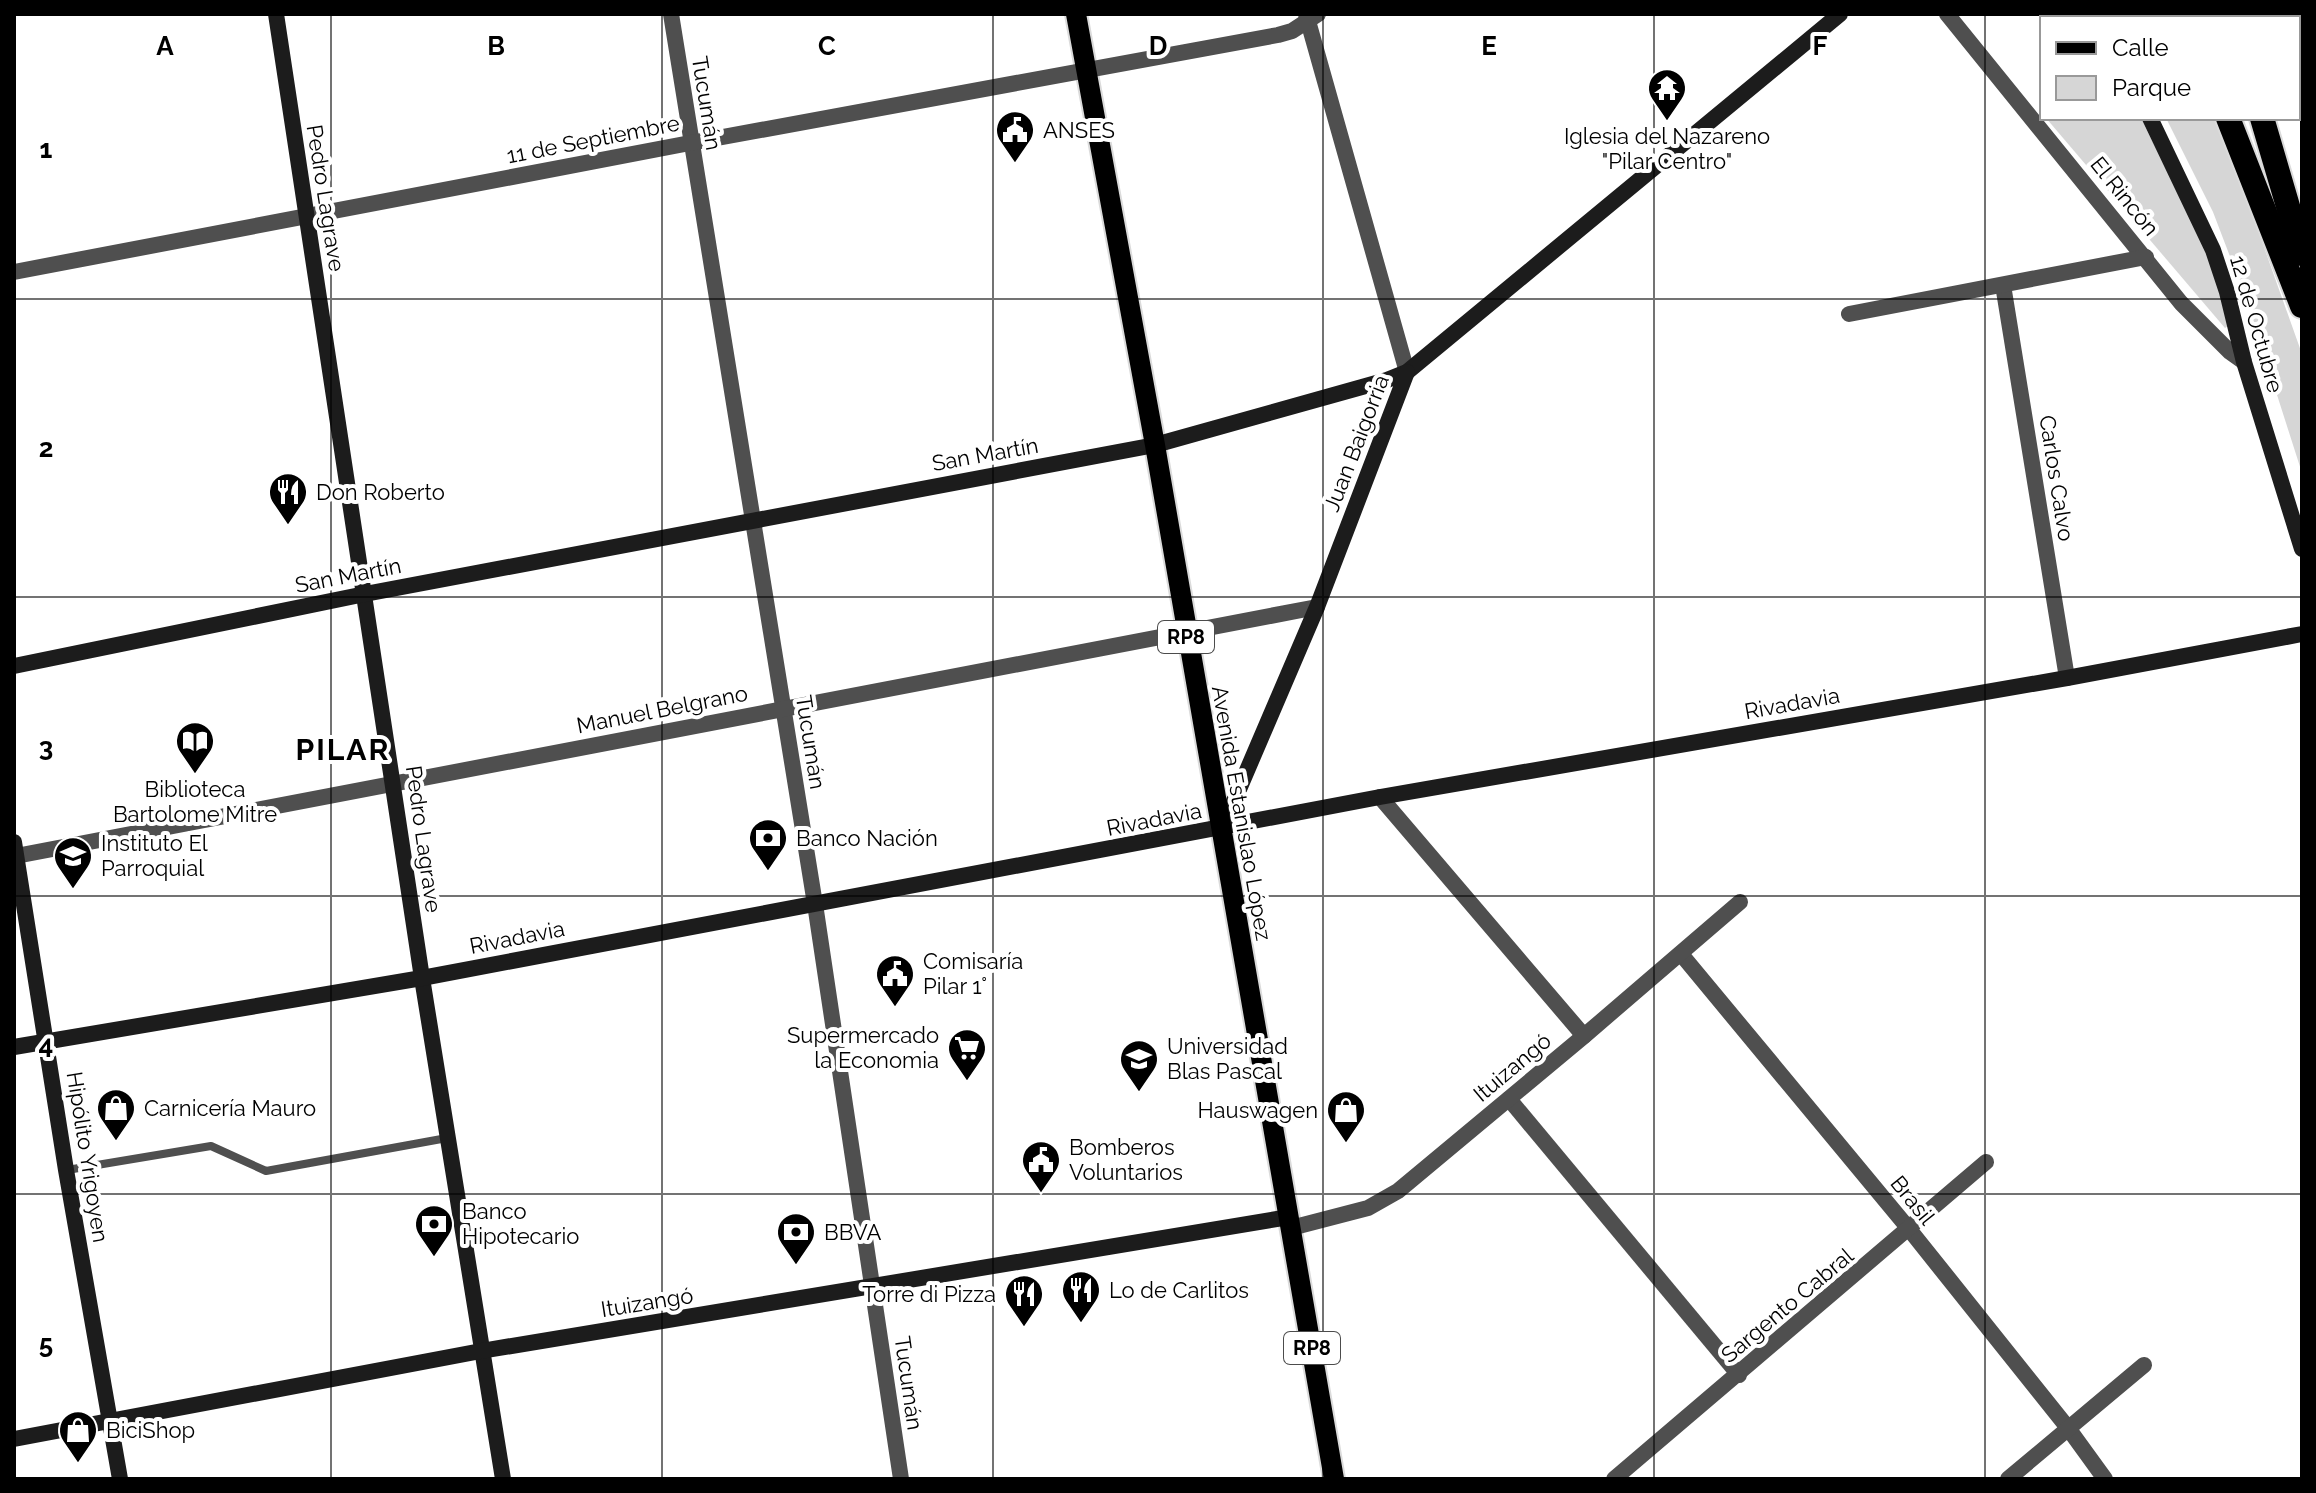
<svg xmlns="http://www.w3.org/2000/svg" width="2316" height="1493" font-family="Raleway,sans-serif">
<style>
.green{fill:#d6d6d6}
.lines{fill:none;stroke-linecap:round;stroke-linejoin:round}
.primary-casing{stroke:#dbdbdb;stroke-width:24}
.highway-casing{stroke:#dbdbdb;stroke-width:28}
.lane{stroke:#4f4f4f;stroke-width:8}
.street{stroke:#4f4f4f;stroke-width:16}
.secondary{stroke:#1c1c1c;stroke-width:16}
.primary{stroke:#000;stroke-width:20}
.highway{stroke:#000;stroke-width:24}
.grid{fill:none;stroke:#000;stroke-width:2;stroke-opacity:0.55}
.labels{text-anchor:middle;stroke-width:8;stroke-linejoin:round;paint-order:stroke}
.shield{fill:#fff;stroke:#4c4c4c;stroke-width:2}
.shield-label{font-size:20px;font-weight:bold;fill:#000}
.street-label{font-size:22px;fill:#000;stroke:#fff}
.poi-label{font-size:22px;fill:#000;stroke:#fff;text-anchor:start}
.district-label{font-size:30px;font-weight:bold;letter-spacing:2px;fill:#000;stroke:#fff}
.grid-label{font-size:26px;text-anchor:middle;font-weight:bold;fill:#000;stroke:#fff;stroke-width:8;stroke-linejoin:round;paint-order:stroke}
</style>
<rect width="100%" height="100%" fill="#fff"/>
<g class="green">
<path d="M2046 118H2141L2207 253 2232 323 2225 328Z"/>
<path d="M2166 118H2218L2302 354V473L2247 301 2213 212Z"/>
</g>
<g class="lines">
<defs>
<path id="primary" d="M1076 14 1155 445 1334 1479"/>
<g id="highway">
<path d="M2186 14 2188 18"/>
<path d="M2231 14 2232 18"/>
<path d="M2284 14 2285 18"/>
<path d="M2298 61 2302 74"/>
<path d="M2228 118 2302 306"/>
<path d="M2262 118 2302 254"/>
</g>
</defs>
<use href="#primary" class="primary-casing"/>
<use href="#highway" class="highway-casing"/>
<path class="lane" d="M67 1170 211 1146 266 1171 447 1138"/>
<g class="street">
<path d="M671 14 815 904 901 1479"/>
<path d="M1306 14 1407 372"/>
<path d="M1947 14 2181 303 2230 352 2244 362"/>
<path d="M14 272 690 143 1278 35 1292 31 1318 14"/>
<path d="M2003 285 2067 678"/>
<path d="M1849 314 2146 257"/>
<path d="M1380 797 1584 1036"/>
<path d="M16 856 1317 607"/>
<path d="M1681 954 1909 1229 2068 1428 2105 1479"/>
<path d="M1509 1099 1739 1375"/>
<path d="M1291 1228 1368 1208 1398 1191 1584 1036 1740 902"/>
<path d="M1614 1479 1986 1162"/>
<path d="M2008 1479 2144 1365"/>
</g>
<g class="secondary">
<path d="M276 14 422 978 503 1479"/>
<path d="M2100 14 2102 18"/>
<path d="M2150 118 2213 250 2227 292 2244 362 2302 549"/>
<path d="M14 666 365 594 1155 445 1387 380 1407 372 1840 14"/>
<path d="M1222 829 1317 607 1407 372"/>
<path d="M14 842 66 1170 120 1479"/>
<path d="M14 1047 422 978 1380 797 2067 678 2302 634"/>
<path d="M14 1439 481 1351 1289 1217"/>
</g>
<use href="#primary" class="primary"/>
<use href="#highway" class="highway"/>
</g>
<path class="grid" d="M331 14V1479M662 14V1479M993 14V1479M1323 14V1479M1654 14V1479M1985 14V1479M14 299H2302M14 597H2302M14 896H2302M14 1194H2302"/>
<defs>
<symbol id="temple-pin" viewBox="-11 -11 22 30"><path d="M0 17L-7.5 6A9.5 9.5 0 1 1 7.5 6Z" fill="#000" stroke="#fff"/><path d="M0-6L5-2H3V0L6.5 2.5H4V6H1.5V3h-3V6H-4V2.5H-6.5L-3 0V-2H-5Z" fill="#fff"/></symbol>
<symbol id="civic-pin" viewBox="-11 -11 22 30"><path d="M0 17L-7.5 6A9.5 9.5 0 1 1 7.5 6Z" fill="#000" stroke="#fff"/><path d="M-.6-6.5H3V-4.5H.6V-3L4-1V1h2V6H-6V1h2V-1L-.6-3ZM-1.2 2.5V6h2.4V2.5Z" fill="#fff"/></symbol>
<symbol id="restaurant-pin" viewBox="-11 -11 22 30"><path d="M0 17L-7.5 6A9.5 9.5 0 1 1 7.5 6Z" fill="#000" stroke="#fff"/><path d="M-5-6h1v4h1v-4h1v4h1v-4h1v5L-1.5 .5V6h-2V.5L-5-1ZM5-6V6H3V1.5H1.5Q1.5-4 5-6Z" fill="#fff"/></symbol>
<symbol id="library-pin" viewBox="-11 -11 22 30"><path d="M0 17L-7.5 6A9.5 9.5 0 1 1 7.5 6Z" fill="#000" stroke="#fff"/><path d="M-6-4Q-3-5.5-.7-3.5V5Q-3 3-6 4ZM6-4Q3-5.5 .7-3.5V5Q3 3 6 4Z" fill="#fff"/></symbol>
<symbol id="bank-pin" viewBox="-11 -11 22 30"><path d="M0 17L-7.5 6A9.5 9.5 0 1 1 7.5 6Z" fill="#000" stroke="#fff"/><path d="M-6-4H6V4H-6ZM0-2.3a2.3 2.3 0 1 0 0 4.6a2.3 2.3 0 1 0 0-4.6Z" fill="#fff"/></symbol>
<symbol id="school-pin" viewBox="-11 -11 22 30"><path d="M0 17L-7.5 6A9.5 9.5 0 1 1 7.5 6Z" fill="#000" stroke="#fff"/><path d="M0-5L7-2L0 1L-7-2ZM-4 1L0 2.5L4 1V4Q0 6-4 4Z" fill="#fff"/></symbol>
<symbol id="supermarket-pin" viewBox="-11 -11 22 30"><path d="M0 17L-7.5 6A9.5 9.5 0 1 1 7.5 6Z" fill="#000" stroke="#fff"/><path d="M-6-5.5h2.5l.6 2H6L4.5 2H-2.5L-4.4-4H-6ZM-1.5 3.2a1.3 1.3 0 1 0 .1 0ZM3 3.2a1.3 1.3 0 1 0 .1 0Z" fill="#fff"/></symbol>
<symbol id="university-pin" viewBox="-11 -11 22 30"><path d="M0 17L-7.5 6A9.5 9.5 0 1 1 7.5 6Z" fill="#000" stroke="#fff"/><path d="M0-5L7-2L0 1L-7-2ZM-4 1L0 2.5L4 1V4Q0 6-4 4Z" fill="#fff"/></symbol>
<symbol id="shop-pin" viewBox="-11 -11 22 30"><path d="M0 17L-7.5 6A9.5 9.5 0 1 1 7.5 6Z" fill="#000" stroke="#fff"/><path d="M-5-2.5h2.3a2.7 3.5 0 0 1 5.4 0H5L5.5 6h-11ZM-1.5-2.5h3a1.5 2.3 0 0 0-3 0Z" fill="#fff"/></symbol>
</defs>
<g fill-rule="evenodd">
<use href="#temple-pin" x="1645" y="66" width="44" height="60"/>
<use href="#civic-pin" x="993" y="108" width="44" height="60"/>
<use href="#restaurant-pin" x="266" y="470" width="44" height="60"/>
<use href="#library-pin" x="173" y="719" width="44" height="60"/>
<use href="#bank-pin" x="746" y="816" width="44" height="60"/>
<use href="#school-pin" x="51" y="834" width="44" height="60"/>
<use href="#civic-pin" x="873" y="952" width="44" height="60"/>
<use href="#supermarket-pin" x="945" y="1026" width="44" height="60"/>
<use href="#university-pin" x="1117" y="1037" width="44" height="60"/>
<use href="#shop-pin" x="94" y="1086" width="44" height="60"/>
<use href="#shop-pin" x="1324" y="1088" width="44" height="60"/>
<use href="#civic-pin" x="1019" y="1138" width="44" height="60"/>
<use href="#bank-pin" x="412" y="1202" width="44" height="60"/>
<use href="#bank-pin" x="774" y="1210" width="44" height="60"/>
<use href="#restaurant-pin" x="1059" y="1268" width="44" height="60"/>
<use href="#restaurant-pin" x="1002" y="1272" width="44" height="60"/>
<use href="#shop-pin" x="56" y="1408" width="44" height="60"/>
</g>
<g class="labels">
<g class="shield">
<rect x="1158" y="621" width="56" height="32" rx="6"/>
<rect x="1284" y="1332" width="56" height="32" rx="6"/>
</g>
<g class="shield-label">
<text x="1186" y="644">RP8</text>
<text x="1312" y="1355">RP8</text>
</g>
<g class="street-label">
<text transform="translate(707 103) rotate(81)" y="8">Tucumán</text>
<text transform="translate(593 139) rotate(-11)" y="8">11 de Septiembre</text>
<text transform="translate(2125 196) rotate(51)" y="8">El Rincón</text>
<text transform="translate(326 198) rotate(81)" y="8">Pedro Lagrave</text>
<text transform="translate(2257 324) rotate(74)" y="8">12 de Octubre</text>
<text transform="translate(1356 443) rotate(-69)" y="8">Juan Baigorria</text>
<text transform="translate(985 454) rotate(-10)" y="8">San Martín</text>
<text transform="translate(2057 478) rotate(81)" y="8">Carlos Calvo</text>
<text transform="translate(348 575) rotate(-11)" y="8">San Martín</text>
<text transform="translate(1792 703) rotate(-10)" y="8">Rivadavia</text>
<text transform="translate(662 709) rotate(-11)" y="8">Manuel Belgrano</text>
<text transform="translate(811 742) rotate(81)" y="8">Tucumán</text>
<text transform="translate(1242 813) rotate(80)" y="8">Avenida Estanislao López</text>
<text transform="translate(1154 819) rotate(-11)" y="8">Rivadavia</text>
<text transform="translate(424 839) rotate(82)" y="8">Pedro Lagrave</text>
<text transform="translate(517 937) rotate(-11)" y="8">Rivadavia</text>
<text transform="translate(1512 1067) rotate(-40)" y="8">Ituizangó</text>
<text transform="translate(88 1157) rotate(81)" y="8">Hipólito Yrigoyen</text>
<text transform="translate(1913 1200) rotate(51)" y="8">Brasil</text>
<text transform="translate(647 1302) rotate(-9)" y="8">Ituizangó</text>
<text transform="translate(1787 1305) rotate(-40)" y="8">Sargento Cabral</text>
<text transform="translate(909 1383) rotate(82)" y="8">Tucumán</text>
</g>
<g class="poi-label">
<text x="1043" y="138">ANSES</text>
<text x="1667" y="144" text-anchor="middle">Iglesia del Nazareno<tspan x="1667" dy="25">"Pilar Centro"</tspan></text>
<text x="316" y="500">Don Roberto</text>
<text x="195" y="797" text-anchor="middle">Biblioteca<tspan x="195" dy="25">Bartolome Mitre</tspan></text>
<text x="796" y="846">Banco Nación</text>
<text x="101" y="851">Instituto El<tspan x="101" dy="25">Parroquial</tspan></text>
<text x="923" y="969">Comisaría<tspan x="923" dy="25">Pilar 1°</tspan></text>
<text x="939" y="1043" text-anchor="end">Supermercado<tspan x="939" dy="25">la Economia</tspan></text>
<text x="1167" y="1054">Universidad<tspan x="1167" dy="25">Blas Pascal</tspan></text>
<text x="144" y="1116">Carnicería Mauro</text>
<text x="1318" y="1118" text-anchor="end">Hauswagen</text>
<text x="1069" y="1155">Bomberos<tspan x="1069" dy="25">Voluntarios</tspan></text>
<text x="462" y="1219">Banco<tspan x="462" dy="25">Hipotecario</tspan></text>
<text x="824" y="1240">BBVA</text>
<text x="1109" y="1298">Lo de Carlitos</text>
<text x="996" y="1302" text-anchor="end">Torre di Pizza</text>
<text x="106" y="1438">BiciShop</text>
</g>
<g class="district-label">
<text x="343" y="760">PILAR</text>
</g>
</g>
<g class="grid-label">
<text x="165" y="55">A</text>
<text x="496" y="55">B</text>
<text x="827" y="55">C</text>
<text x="1158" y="55">D</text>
<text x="1489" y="55">E</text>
<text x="1820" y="55">F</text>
<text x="46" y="158">1</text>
<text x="46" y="457">2</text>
<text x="46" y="756">3</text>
<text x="46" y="1054">4</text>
<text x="46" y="1353">5</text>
</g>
<rect width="2316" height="1493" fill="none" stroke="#000000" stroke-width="32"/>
<rect x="2040" y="16" width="260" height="104" fill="#ffffff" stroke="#999999" stroke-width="2"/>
<rect x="2056" y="42" width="40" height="12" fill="#000000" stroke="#999999" stroke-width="2"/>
<text x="2112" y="56" font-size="24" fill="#000000">Calle</text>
<rect x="2056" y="76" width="40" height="24" fill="#d6d6d6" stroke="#999999" stroke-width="2"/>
<text x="2112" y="96" font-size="24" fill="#000000">Parque</text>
</svg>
